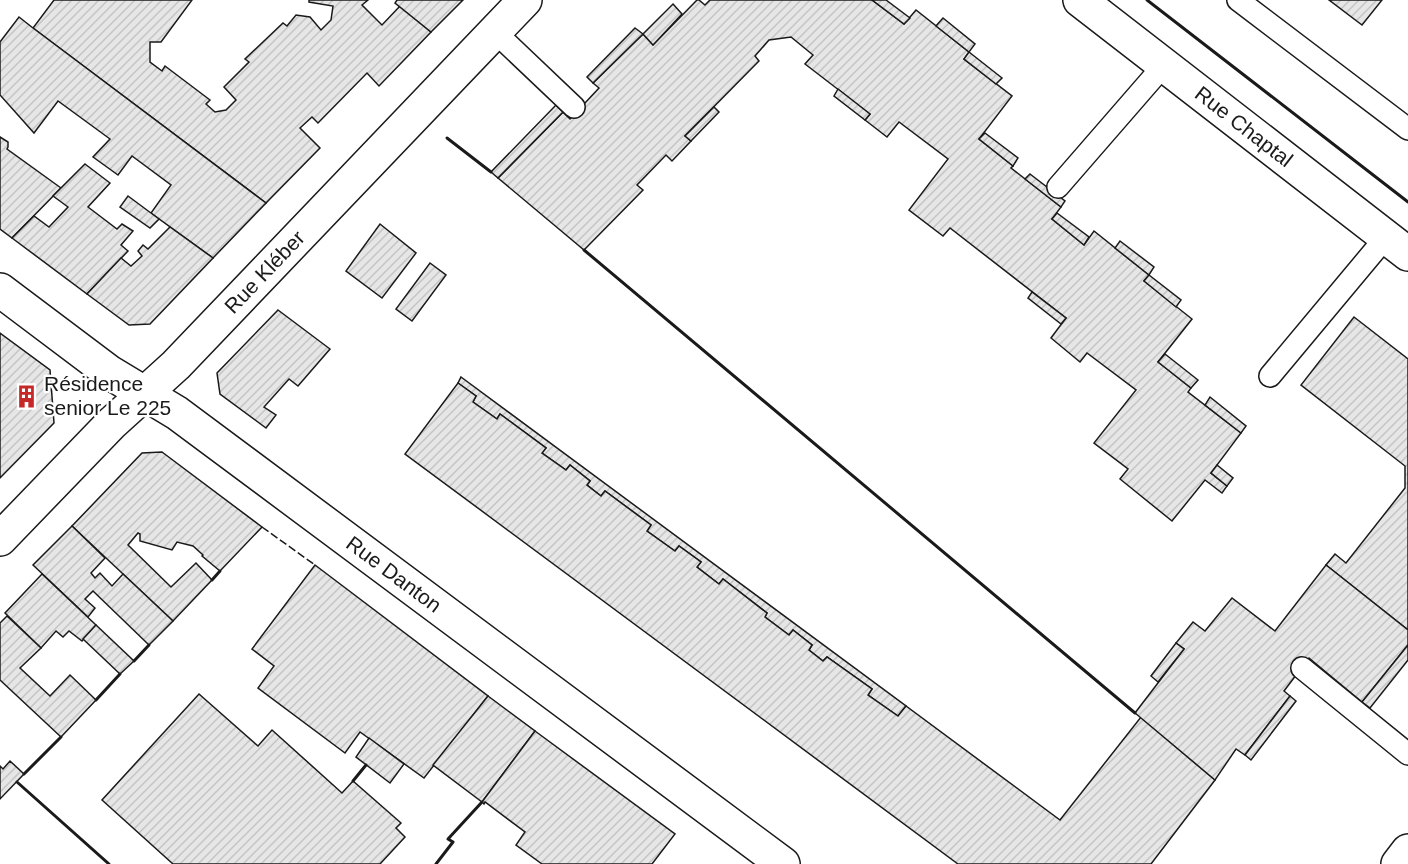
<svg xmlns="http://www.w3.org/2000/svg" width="1408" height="864" font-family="Arial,sans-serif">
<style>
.building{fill:url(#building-hatch);stroke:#1a1a1a;stroke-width:1.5}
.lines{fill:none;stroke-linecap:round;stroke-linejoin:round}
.service-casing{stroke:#1a1a1a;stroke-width:24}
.minor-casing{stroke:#1a1a1a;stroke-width:36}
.service{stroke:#fff;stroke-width:21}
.minor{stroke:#fff;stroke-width:33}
.fence{stroke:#1a1a1a;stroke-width:1.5;stroke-dasharray:8 3;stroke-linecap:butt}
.wall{stroke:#1a1a1a;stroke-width:3}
.labels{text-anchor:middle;stroke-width:4.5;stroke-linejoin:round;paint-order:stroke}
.street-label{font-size:21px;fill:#1a1a1a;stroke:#fff}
.poi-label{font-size:21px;fill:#1a1a1a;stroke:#fff;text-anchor:start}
</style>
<defs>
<pattern id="building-hatch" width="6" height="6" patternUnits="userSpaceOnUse" patternTransform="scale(1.5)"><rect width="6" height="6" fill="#e6e6e6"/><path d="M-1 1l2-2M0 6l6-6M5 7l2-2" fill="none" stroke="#c5c5c5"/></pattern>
</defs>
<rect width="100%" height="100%" fill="#fff"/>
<g class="building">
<path d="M54 0H192L161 42H150V62L162 71 165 66 210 100 206 104 215 112 226 110 236 100 224 87 249 62 245 59 283 23 287 26 296 15 310 17 321 30 331 20 333 6 309 2V0H368L362 5 382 25 400 6 431 32 379 86 367 73 318 123 312 117 300 128 320 148 266 203 33 28Z"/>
<path d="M397 0H463L431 32 395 3Z"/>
<path d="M697 0H699L705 5 710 0H872L904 24 916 10 969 52 964 59 1012 96 979 139 1013 166 1011 168 1061 207 1052 219 1084 245 1094 231 1149 275 1144 281 1192 319 1158 362 1191 388 1188 392 1241 433 1211 473 1227 486 1222 493 1205 480 1172 521 1120 479 1128 469 1094 443 1136 390 1087 353 1080 362 1051 338 1066 318 950 228 943 236 909 210 948 159 899 122 887 137 865 120 870 114 805 64 813 55 791 37 769 40 755 56 759 61 685 136 691 141 672 161 666 155 637 185 643 190 584 250 498 178 563 112 570 119 599 88 593 83 643 34 653 45Z"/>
<path d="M872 0H886L910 18 904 24Z"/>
<path d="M1329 0H1382L1362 25Z"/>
<path d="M673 4 682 14 653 45 643 34Z"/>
<path d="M19 17 33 28 266 203 213 258 151 213 171 185 132 156 118 175 93 157 110 139 58 101 34 133 0 95V42Z"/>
<path d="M943 18 975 44 969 52 936 26Z"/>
<path d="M635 28 643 34 593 83 587 77Z"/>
<path d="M969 52 1002 78 996 84 964 59Z"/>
<path d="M838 89 870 114 865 120 834 96Z"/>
<path d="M556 105 563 112 498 178 491 172Z"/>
<path d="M714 107 719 112 691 141 685 136Z"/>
<path d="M985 133 1018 158 1013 166 979 139Z"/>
<path d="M0 137 8 142V147L7 149 61 188 12 238 0 229Z"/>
<path d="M85 164 110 183 88 207 117 229 122 224 133 231 121 245 128 251 87 294 12 238 34 216 49 227 68 207 53 196Z"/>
<path d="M1030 174 1065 201 1061 207 1025 179Z"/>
<path d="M128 196 159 219 150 228 120 207Z"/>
<path d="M1057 213 1089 237 1084 245 1052 219Z"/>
<path d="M380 224 416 253 382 298 346 271Z"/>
<path d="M170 227 213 258 150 324 129 325 87 294 121 258 131 266 142 256 138 251 143 245 148 249Z"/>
<path d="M1120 241 1154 267 1149 275 1115 248Z"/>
<path d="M430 263 446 275 412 321 396 309Z"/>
<path d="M1149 275 1181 300 1176 307 1144 281Z"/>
<path d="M1032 292 1066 318 1061 324 1028 298Z"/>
<path d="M278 310 330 349 298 386 289 379 264 407 276 415 266 428 220 394 217 373Z"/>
<path d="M1354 317 1408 359V630L1326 565 1335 554 1346 563 1405 488V466L1301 385Z"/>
<path d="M0 333 50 370 54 423 0 478Z"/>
<path d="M1165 354 1198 380 1191 388 1158 362Z"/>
<path d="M461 377 906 706 898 716 868 695 872 689 827 657 823 661 809 650 812 645 793 630 789 635 765 617 767 613 723 579 719 584 697 567 701 562 679 546 675 551 647 531 651 525 605 491 601 496 587 485 590 481 570 465 566 470 542 453 546 448 500 414 497 419 473 402 476 396 458 383Z"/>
<path d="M458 383 476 396 473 402 497 419 500 414 546 448 542 453 566 470 570 465 590 481 587 485 601 496 605 491 651 525 647 531 675 551 679 546 701 562 697 567 719 584 723 579 767 613 765 617 789 635 793 630 812 645 809 650 823 661 827 657 872 689 868 695 898 716 906 706 1060 820 1141 717 1215 780 1151 864H958L405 454Z"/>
<path d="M1210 397 1246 426 1241 433 1205 405Z"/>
<path d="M162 452 262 527 220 571 202 556 203 555 193 546 177 542 172 550 140 541V534L138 533 128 545 171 587 196 563 212 580 173 621 72 526 142 453Z"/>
<path d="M1217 465 1233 478 1227 486 1211 473Z"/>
<path d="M72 526 105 558 91 573 95 578 100 573 112 586 123 574 173 621 149 645 93 591 85 599 95 608 88 617 33 565Z"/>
<path d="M315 565 488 696 424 778 360 732 345 753 258 688 274 666 252 649Z"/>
<path d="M1326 565 1408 630V645L1362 702 1309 658 1284 691 1290 696 1245 755 1236 749 1215 780 1135 713 1184 649 1176 643 1193 622 1205 631 1232 598 1275 631Z"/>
<path d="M42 574 96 625 82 641 69 631 63 637 56 631 41 648 5 613Z"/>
<path d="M7 616 41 648 20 668 50 696 70 675 96 700 61 737 0 680V623Z"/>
<path d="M96 625 134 661 120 674 83 639Z"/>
<path d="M1176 643 1184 649 1158 682 1151 676Z"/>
<path d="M1408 645V660L1370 708 1362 702Z"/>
<path d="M199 694 258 746 272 730 342 793 353 781 401 823 396 828 405 837 380 864H173L102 800Z"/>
<path d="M488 696 535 731 482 802 433 765Z"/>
<path d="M1290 696 1296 701 1251 760 1245 755Z"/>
<path d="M535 731 675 834 652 864H542L516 845 525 832 485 802 484 804 482 802Z"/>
<path d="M369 738 404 764 390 783 356 757Z"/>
<path d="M10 761 24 774 0 799V766L3 769Z"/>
</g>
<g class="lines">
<defs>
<g id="service">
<path d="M1238 0 1408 129"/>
<path d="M495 32 574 107"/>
<path d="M1058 187 1164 65"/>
<path d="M1270 376 1386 237"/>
<path d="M1302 668 1408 754"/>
</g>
<g id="minor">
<path id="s1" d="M1080 0 1408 254"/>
<path id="s2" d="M0 290 109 372 177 413 783 864"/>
<path id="s3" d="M0 539 111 424 176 365 525 0"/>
<path d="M1398 864 1408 851"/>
</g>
</defs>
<use href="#service" class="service-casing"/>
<use href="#minor" class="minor-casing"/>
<use href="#service" class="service"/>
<use href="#minor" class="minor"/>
<path class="fence" d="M262 527 315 565"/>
<g class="wall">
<path d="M1147 0 1408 202"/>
<path d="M447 138 491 172"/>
<path d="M584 250 1135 713"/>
<path d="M212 580 220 571"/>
<path d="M134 661 149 645"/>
<path d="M96 700 120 674"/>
<path d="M24 774 61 737"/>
<path d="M353 781 366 765"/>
<path d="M17 782 109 864"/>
<path d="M436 864 453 842 448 839 482 802"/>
</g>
</g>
<defs>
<symbol id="building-bare" viewBox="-9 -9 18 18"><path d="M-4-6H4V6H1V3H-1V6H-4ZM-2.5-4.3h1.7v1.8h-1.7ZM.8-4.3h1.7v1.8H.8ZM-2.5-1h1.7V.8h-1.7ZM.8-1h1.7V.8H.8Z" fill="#c62828" stroke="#fff" stroke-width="2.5" paint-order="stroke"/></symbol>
</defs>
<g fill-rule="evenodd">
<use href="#building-bare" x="10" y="380" width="33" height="33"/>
</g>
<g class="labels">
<g class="street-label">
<text dy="7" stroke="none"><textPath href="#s1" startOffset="207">Rue Chaptal</textPath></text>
<text dy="7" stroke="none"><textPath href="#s3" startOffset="376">Rue Kléber</textPath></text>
<text dy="7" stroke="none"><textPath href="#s2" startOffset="486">Rue Danton</textPath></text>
</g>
<g class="poi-label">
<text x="44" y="391">Résidence<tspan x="44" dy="24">senior Le 225</tspan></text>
</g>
</g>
</svg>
